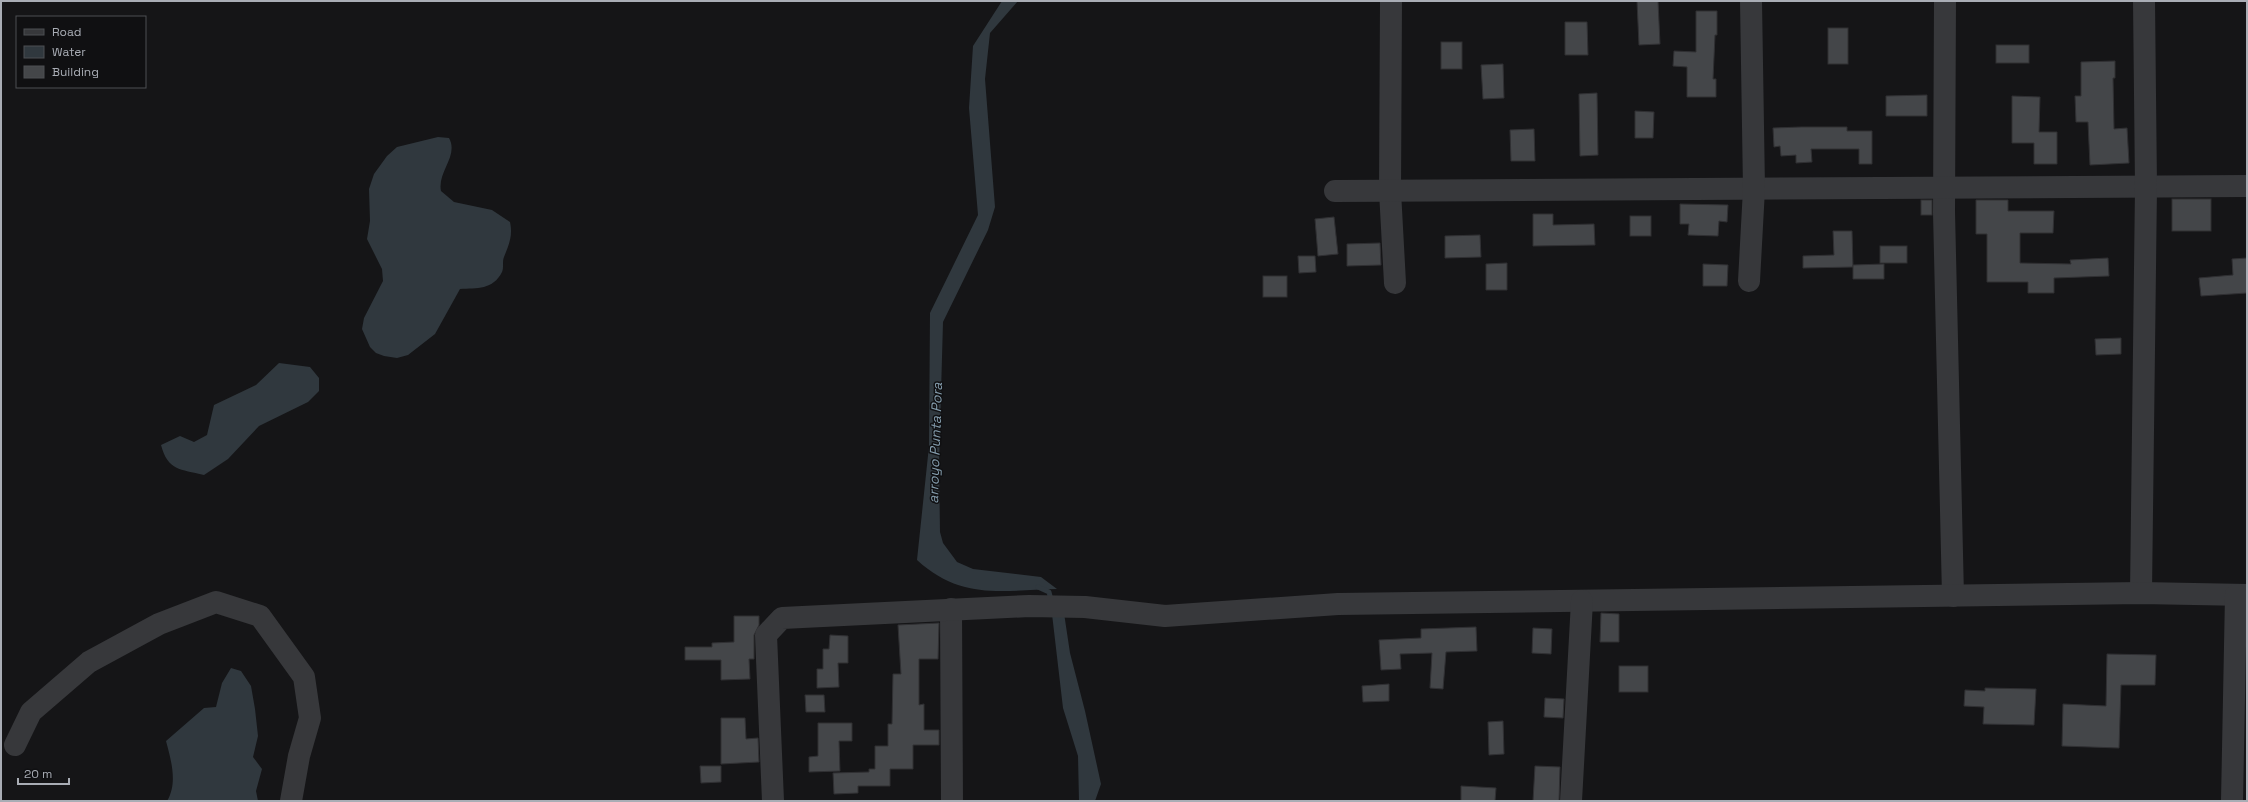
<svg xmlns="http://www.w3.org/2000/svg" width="2248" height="802" font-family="'Space Grotesk',sans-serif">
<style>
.water{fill:#30383e}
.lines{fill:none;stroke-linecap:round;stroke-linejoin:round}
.stream{stroke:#30383e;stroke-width:5}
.building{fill:#444649;stroke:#303033}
.minor{stroke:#37383b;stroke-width:22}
.labels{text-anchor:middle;stroke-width:3;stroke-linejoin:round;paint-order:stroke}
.water-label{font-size:14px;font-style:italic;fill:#849cac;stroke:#101012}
</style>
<rect width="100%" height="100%" fill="#151517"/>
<g class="water">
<path d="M1002 1H1018L990 33 985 79 995 207 988 230 943 322 939 464 940 532 943 543 957 562 973 569 1041 577 1057 589C1002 590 962 601 917 560L929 446 930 313 978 215 969 108 973 46Z"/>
<path d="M438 137 449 138C459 156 437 172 441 191L454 202 492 210 510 222C513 236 509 244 504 257 502 261 504 268 502 272 493 290 477 288 460 289L435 334 408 355 397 358 384 356 376 353 370 347 362 329 364 318 383 281 382 269 367 239 370 221 369 189 374 174 387 156 397 147Z"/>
<path d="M279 363 310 367 319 378V391L308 402 259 426 228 459 204 475C180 469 168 471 161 445L180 436 194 442 207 435 214 405 256 385Z"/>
<path d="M1064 613 1070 653 1085 711 1101 784 1095 801H1079L1078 756 1063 708 1052 614Z"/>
<path d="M231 668 241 671 251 686 255 709 258 736 253 757 262 769 256 791 258 801H167C178 783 171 760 166 741L204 708 216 707 222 683Z"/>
</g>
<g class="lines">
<path class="stream" d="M1038 587 1049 592 1051 600"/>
</g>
<g class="building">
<path d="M1637 1H1658L1660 44 1639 45Z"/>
<path d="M1696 11H1717V35H1715L1713 79H1716V97H1687V67L1673 66 1674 51 1696 52Z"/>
<path d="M1565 22H1587L1588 55H1565Z"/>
<rect x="1828" y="28" width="20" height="36"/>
<rect x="1441" y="42" width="21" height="27"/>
<rect x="1996" y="45" width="33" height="18"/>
<path d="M2115 61V78H2113L2114 129 2127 128 2129 163 2090 165 2088 122H2076L2075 96H2081V62Z"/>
<path d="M1503 64 1504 98 1483 99 1481 65Z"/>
<path d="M1597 93 1598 155 1580 156 1579 94Z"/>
<path d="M1927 95V116H1886V96Z"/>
<path d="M2012 96 2040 97 2039 132H2057V164H2034V143H2012Z"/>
<path d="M1635 111 1654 112 1653 138H1635Z"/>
<path d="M1801 127H1847V131H1872V164H1859V149H1811L1812 162 1796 163V155L1781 156 1780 146 1774 147 1773 128Z"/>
<path d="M1534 129 1535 161H1511L1510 130Z"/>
<rect x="2172" y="199" width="39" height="32"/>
<rect x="1921" y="200" width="11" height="15"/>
<path d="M1976 200H2008V211H2054L2053 233H2020V263L2071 264 2070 260 2108 258 2109 276 2054 278V293H2028V282H1987V234H1976Z"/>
<path d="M1680 204 1728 205 1727 222 1719 221 1718 236 1688 235 1689 224H1680Z"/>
<path d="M1533 214H1553V225L1594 224 1595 245 1533 246Z"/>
<rect x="1630" y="216" width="21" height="20"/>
<path d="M1334 217 1338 254 1318 256 1315 219Z"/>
<path d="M1833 231H1852L1853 267 1803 268V256L1834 255Z"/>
<path d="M1480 235 1481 257 1445 258V236Z"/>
<path d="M1380 243 1381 265 1347 266V244Z"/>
<rect x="1880" y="246" width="27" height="17"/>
<path d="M1298 256H1315L1316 272 1299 273Z"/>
<path d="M2247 258V293L2201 296 2199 278 2233 275 2232 259Z"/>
<path d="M1507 263V290H1486V264Z"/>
<path d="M1703 264 1728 265 1727 286H1703Z"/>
<path d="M1884 264V279H1853V265Z"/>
<rect x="1263" y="276" width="24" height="21"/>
<path d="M2121 338V354L2096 355 2095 339Z"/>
<path d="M1601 613 1619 614V642H1600Z"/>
<path d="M734 616H759V625L754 635V659H749L750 679 721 680V660H685V647H712V643L734 642Z"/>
<path d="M939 623 938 659H919V705L924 704V730H939V745H913V769H890V786H858V793L834 794 833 773 869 772V769H875V746H888V724H892L893 674H901L898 625Z"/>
<path d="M1476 627 1477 651 1446 652 1443 689 1430 688 1432 653 1400 654 1401 669 1381 670 1379 640 1421 638V629Z"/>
<path d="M1533 628 1552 629 1551 654 1532 653Z"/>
<path d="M830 635 848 636V663H838L839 687 817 688V669H823V649H829Z"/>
<path d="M2107 654 2156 655 2155 685H2121L2119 748 2062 746 2063 704 2106 706Z"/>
<rect x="1619" y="666" width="29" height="26"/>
<path d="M1389 684V701L1363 702 1362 686Z"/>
<path d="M1985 688 2036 689 2034 725 1983 724 1984 707 1964 706 1965 690 1985 691Z"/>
<path d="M805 695H824L825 712H806Z"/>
<path d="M1545 698 1564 699 1563 718 1544 717Z"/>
<path d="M721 718H745L746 739 758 738 759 762 721 764Z"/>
<path d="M1503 721 1504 754 1489 755 1488 722Z"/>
<path d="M818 723H852V741H839L840 771 809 772V757L818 756Z"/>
<path d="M700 766H721V782L701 783Z"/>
<path d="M1535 766 1560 767 1559 801H1533Z"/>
<path d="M1461 786 1496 788 1495 801H1461Z"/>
</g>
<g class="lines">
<g class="minor">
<path d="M1391 1 1390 191 1395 283"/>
<path d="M1945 1 1944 212 1953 596"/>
<path d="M1335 191 2247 186"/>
<path d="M1749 281 1754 189 1751 1"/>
<path d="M2141 593 2146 187 2144 1"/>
<path d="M951 609 952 801"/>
<path d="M15 745 31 712 89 662 159 624 216 602 260 616 304 677 310 718 299 756 291 801"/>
<path d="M773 801 766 635 782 618 1029 606 1085 607 1165 616 1338 604 2141 593 2247 595"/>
<path d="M1571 801 1582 601"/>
<path d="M2232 801 2236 595"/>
</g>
</g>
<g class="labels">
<g class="water-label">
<text transform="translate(935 443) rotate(-88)" y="5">arroyo Punta Pora</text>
</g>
</g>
<rect width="2248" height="802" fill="none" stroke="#a9adb5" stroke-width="4"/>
<rect x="16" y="16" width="130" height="72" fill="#101012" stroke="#4d4f53"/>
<rect x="24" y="29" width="20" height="6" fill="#37383b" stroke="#4d4f53"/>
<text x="52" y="36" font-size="12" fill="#a9adb5">Road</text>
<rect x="24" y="46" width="20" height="12" fill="#30383e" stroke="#4d4f53"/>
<text x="52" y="56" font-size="12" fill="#a9adb5">Water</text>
<rect x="24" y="66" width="20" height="12" fill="#444649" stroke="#4d4f53"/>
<text x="52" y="76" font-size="12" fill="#a9adb5">Building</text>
<path d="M18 778v6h51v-6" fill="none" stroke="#a9adb5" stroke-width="2"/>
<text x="24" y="778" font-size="12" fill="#a9adb5" stroke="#101012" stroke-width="3" paint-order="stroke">20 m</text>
</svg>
